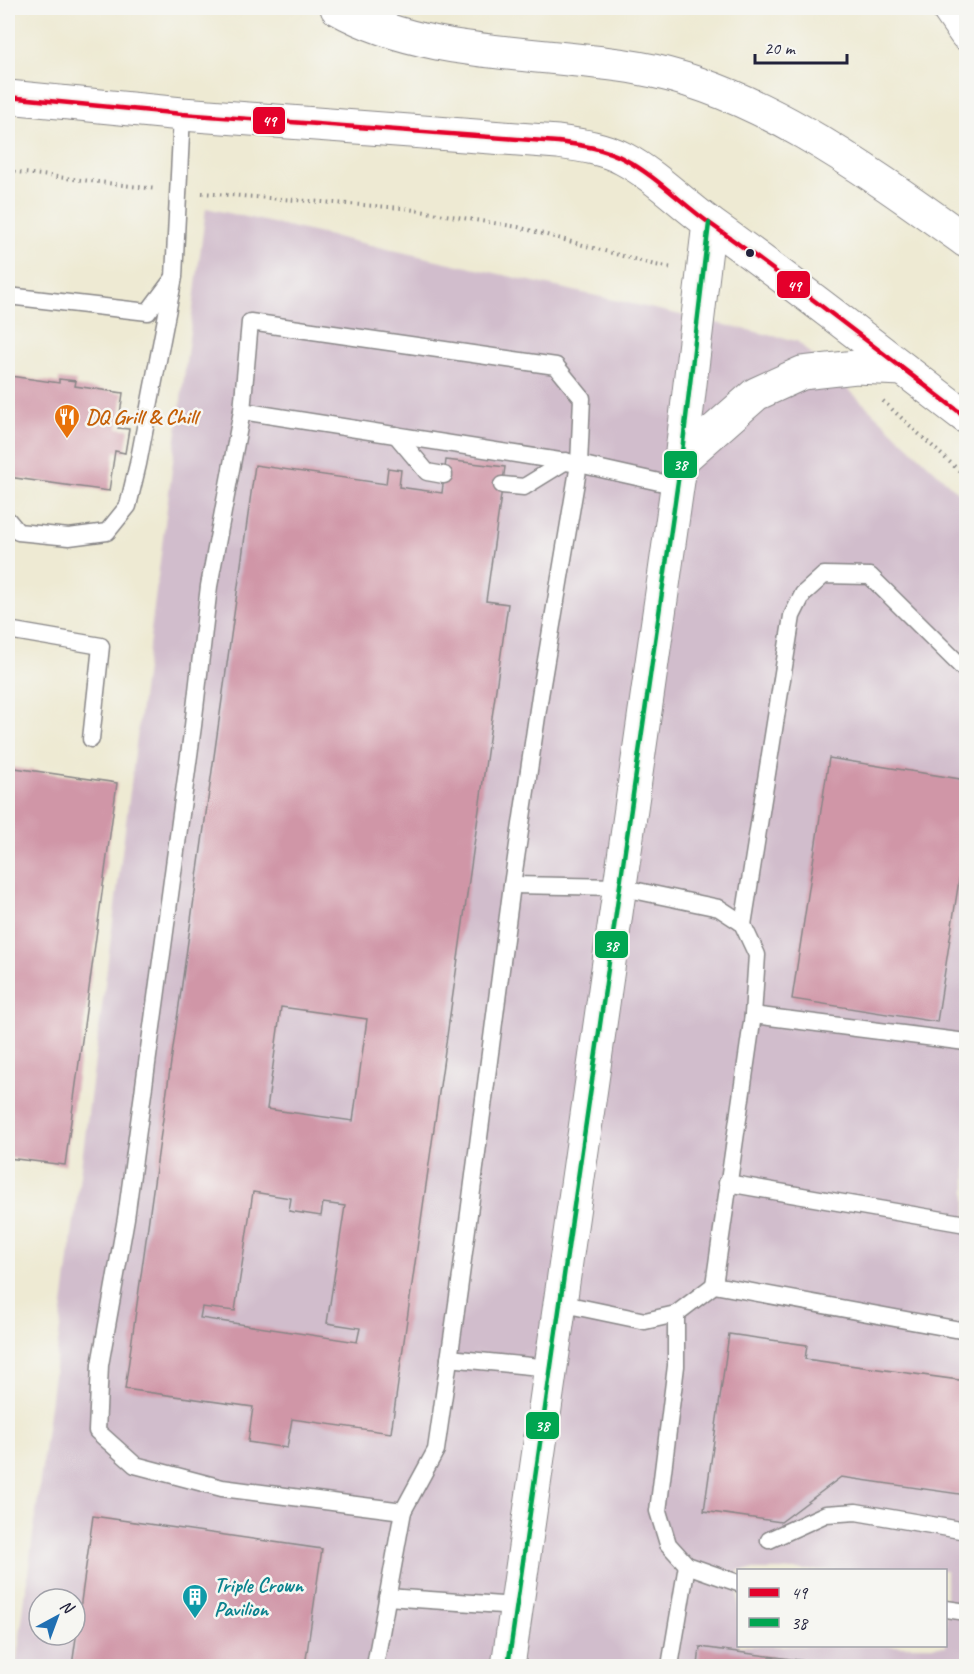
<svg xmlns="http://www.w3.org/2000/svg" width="974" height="1674" font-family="Caveat,sans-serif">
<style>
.industrial{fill:#d1bdcc;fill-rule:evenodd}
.building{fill:#d096a7;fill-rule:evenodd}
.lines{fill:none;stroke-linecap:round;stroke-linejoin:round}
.service-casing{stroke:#888687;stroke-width:19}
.tertiary-casing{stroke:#888687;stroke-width:35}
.motorway-casing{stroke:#888687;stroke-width:35}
.path{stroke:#888687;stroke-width:4;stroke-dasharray:1.5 4.5;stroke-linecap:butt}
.service{stroke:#fff;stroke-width:16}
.tertiary{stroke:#fff;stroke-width:33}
.motorway{stroke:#fff;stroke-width:33}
.bus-1-casing{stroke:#f6f6f2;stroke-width:9}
.bus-2-casing{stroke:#f6f6f2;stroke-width:9}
.bus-1{stroke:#e4002b;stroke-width:4.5}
.bus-2{stroke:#00a651;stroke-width:4.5}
.bus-dot{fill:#22223b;stroke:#f6f6f2;stroke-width:2}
.labels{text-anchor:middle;stroke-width:5;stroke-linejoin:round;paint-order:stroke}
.food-label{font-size:21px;font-weight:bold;fill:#c56008;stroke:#f6f6f2;text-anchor:start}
.culture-label{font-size:21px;font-weight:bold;fill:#0d838f;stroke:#f6f6f2;text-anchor:start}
.line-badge{stroke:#f6f6f2;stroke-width:2}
.badge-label{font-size:16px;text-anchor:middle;font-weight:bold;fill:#fff}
</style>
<rect width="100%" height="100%" fill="#f6f6f2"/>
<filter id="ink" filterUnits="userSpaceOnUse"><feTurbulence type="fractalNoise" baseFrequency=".0167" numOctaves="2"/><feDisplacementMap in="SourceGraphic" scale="12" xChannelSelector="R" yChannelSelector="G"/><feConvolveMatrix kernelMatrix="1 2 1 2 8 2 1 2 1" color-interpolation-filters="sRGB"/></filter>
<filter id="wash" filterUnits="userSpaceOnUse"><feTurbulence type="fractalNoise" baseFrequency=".008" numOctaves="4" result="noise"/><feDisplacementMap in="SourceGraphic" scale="24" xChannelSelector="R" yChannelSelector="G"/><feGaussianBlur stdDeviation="1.35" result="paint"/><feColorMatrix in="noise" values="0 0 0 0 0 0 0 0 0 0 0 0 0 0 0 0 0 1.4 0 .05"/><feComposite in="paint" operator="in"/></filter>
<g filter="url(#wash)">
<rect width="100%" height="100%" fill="#eeead3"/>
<path class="industrial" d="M206 208 797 341 966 500V1666H16ZM738 1570H946V1646H738ZM39 1599H75V1635H39Z"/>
<g id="blocks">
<g class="building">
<path d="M10 376 59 383V379L76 381 75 386 123 393 118 428 129 429 125 453 115 451 109 491 8 477V391Z"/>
<path d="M446 460 505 467 486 601 508 604 391 1433 292 1419 287 1448 248 1442 253 1407 125 1389 255 465 386 484 388 468 401 470 399 487 442 493ZM281 1007 367 1019 353 1121 267 1109ZM253 1192 291 1198 289 1211 321 1216 323 1203 345 1206 327 1323 360 1328 357 1342 200 1318 202 1307 235 1311Z"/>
<path d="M829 758 966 780V835L937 1022 792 999Z"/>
<path d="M8 767 117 783 65 1165 8 1158Z"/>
<path d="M729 1334 807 1345 805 1359 966 1381V1495L841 1477 781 1522 704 1511Z"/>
<path d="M93 1516 322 1549 305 1666H72Z"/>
<path d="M700 1647 835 1665V1666H698Z"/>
</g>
</g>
</g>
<g filter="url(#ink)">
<use href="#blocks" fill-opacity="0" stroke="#888687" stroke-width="1.5"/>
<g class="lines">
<defs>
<g id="service">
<path d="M8 296 148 312 172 280"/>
<path d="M242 411 579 464 540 696 512 885 459 1290 436 1450 403 1511"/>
<path d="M396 435 427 472 444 475"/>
<path d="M502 485 524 487 566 461"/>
<path d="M8 520 18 532 69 537 107 532 128 506 138 464 174 277 182 114"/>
<path d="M8 630 101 646 91 739"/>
<path d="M512 885 619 887 719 908 742 923 757 955 753 1015 714 1285"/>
<path d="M743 925 792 616 803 594 824 575 870 576 966 671"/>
<path d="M753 1015 966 1042"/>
<path d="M727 1183 966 1224"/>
<path d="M559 1303 645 1321 676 1314 714 1285 966 1331"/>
<path d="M676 1314V1366L658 1511 668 1544 687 1565 738 1583"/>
<path d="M449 1358 550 1368"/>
<path d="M769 1540 826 1514 856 1512 966 1531"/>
<path d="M387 1597 516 1606"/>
<path d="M946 1609 966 1612"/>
<path d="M375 1666 403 1511 222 1488 135 1465 97 1431 100 1365 126 1218 193 726 209 586 242 411 250 322 556 366 582 398 579 464 677 486"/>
<path d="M670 1666 687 1565"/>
</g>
<g id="tertiary">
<path d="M8 97 182 114 558 142C580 145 604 148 624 159 656 176 682 204 712 225 798 286 882 353 966 417"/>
<path d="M681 460 756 394 802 373 856 367 903 369"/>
<path d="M508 1666 681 460 709 223"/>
</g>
<g id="motorway">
<path d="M337 8C425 58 541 51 638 68 756 88 871 173 966 241"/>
<path d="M948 8 966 34"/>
</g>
</defs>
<use href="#service" class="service-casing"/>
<use href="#tertiary" class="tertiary-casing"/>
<use href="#motorway" class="motorway-casing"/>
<g class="path">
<path d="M8 171 156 189"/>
<path d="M202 193 402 208 518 227 655 265 673 268"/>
<path d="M883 401 966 477"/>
</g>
<use href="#service" class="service"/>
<use href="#tertiary" class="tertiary"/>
<use href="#motorway" class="motorway"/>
<defs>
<path id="bus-1" d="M8 97 182 114 558 142C580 145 604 148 624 159 656 176 682 204 712 225 798 286 882 353 966 417"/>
<path id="bus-2" d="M508 1666 681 460 709 223"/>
</defs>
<use href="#bus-1" class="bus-1-casing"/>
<use href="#bus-2" class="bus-2-casing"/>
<use href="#bus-1" class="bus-1"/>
<use href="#bus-2" class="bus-2"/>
</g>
</g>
<defs>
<symbol id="restaurant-pin" viewBox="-11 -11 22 30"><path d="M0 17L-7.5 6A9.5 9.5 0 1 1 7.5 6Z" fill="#e8710a" stroke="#f6f6f2"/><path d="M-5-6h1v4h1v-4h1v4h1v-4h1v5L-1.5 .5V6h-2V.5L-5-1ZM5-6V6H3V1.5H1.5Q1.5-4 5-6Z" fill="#fff"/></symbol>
<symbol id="building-pin" viewBox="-11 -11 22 30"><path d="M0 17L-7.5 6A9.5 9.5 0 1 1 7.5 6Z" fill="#0f9aa8" stroke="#f6f6f2"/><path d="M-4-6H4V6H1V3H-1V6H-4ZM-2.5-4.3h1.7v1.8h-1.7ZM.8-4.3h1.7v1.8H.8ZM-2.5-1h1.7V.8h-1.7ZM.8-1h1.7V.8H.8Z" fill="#fff"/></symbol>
</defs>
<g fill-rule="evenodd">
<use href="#restaurant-pin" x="52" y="402" width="30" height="40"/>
<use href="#building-pin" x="180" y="1582" width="30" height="40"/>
</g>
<circle class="bus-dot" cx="750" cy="253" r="5"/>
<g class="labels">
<g class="food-label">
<text x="86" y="424">DQ Grill &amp; Chill</text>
</g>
<g class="culture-label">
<text x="214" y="1592">Triple Crown<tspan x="214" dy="24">Pavilion</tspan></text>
</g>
</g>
<g class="line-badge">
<rect x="252" y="106" width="34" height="29" rx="6" fill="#e4002b"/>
<rect x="776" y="270" width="35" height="29" rx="6" fill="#e4002b"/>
<rect x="663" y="450" width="35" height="29" rx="6" fill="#00a651"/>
<rect x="594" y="930" width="35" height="29" rx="6" fill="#00a651"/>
<rect x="525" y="1411" width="35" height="29" rx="6" fill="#00a651"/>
</g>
<g class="badge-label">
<text x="269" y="126">49</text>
<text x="794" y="291">49</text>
<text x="680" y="470">38</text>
<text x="611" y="951">38</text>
<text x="542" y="1431">38</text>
</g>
<rect width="974" height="1674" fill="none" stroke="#f6f6f2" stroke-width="30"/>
<rect x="737" y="1569" width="210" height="78" fill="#f6f6f2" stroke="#a1a1a9" stroke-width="1.5"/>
<rect x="749" y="1588" width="30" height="9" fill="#e4002b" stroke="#a1a1a9" stroke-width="1.5"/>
<text x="791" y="1599" font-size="18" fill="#22223b">49</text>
<rect x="749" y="1618" width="30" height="9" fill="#00a651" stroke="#a1a1a9" stroke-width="1.5"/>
<text x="791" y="1629" font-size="18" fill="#22223b">38</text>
<g transform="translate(57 1617) rotate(41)"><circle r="28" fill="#f6f6f2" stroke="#a1a1a9" stroke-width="1.5"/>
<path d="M0-4.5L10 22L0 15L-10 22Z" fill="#1f6fb2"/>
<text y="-9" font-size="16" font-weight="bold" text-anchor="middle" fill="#22223b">N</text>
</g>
<path d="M755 54v9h92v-9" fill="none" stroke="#22223b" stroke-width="3"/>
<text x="764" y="54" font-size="18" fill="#22223b" stroke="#f6f6f2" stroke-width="4.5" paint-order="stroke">20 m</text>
</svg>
